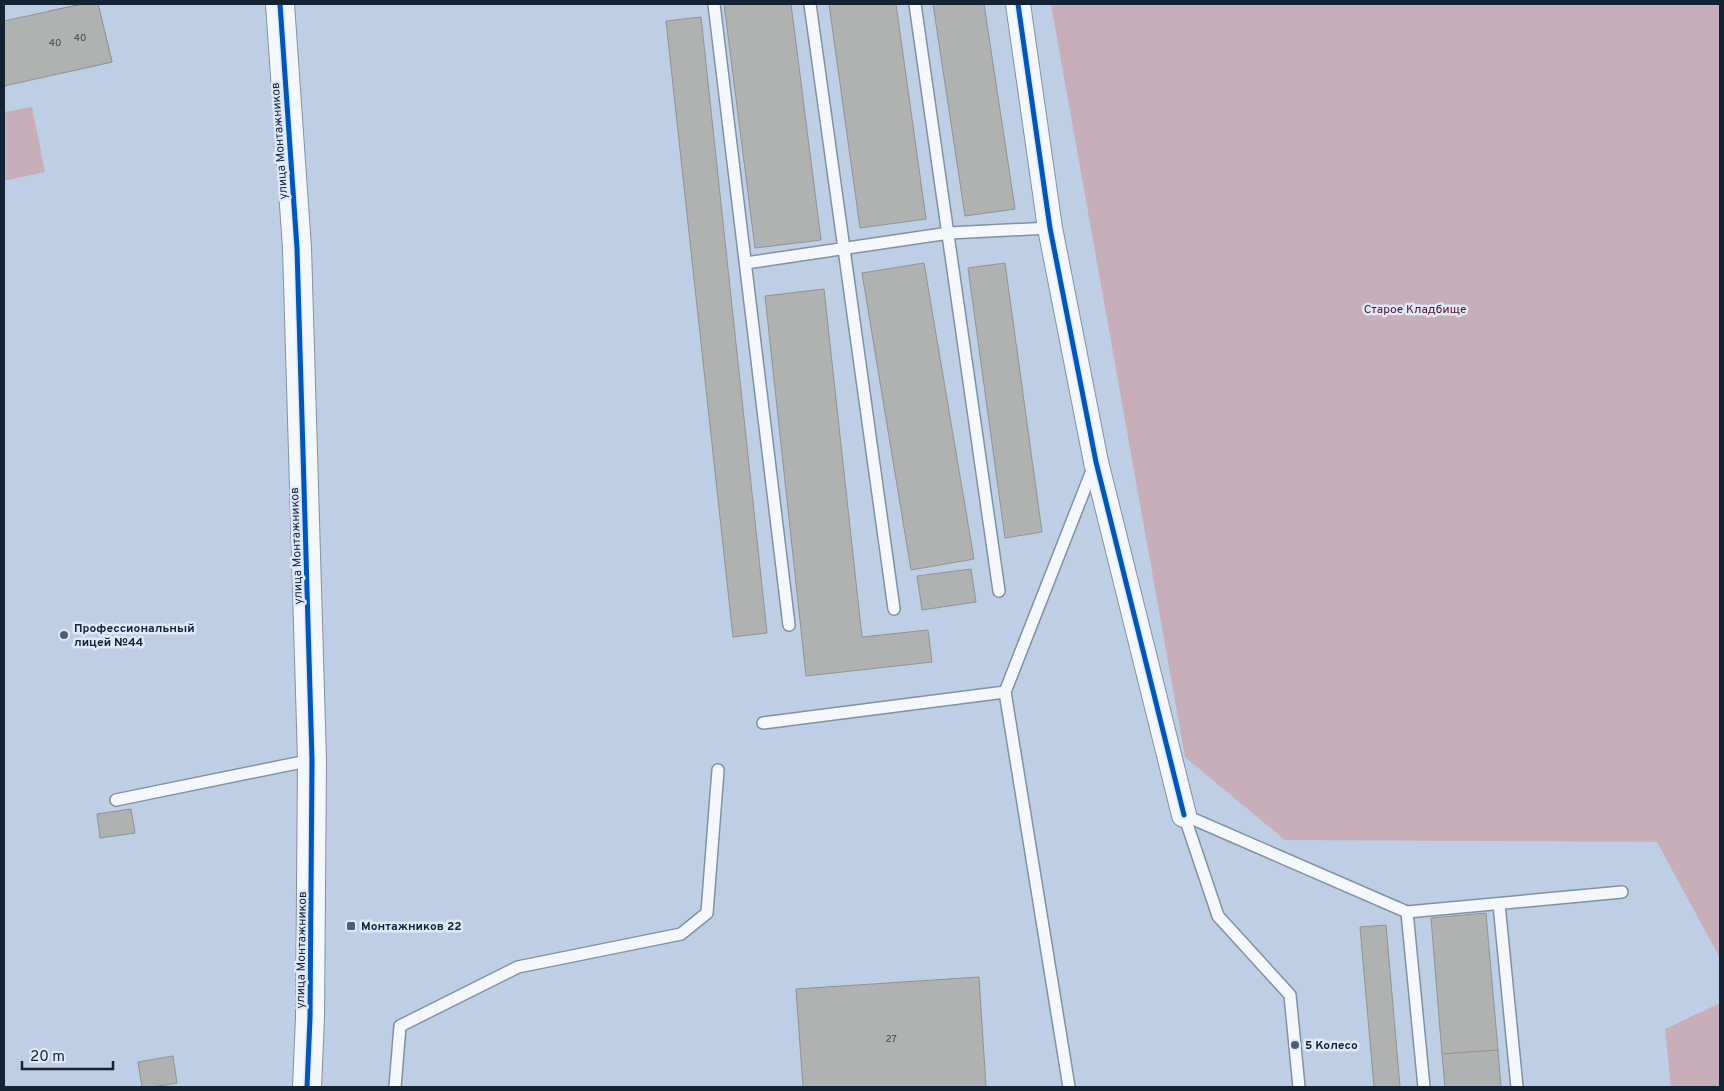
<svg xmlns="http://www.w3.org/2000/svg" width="1724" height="1091" font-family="Overpass,sans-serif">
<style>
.green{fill:#c7aeb8}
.building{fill:#b0b1b1;stroke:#929392}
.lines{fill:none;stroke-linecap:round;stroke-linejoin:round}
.service-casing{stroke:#8390a4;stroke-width:14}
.minor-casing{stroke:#8390a4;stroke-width:26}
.tertiary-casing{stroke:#8390a4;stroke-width:30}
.path{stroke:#ccd1d9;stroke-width:3;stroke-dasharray:2.5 4;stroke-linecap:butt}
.service{stroke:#f5f8fb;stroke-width:11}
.minor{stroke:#f5f8fb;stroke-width:24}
.tertiary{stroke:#f5f8fb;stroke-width:28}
.cycleway-casing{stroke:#deeafb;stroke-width:8}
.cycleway{stroke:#0057b8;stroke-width:5}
.poi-dot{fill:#505e73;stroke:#deeafb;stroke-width:2}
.labels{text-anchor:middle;stroke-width:5;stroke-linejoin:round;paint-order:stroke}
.number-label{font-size:10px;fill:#3b4655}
.street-label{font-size:12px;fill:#142236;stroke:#deeafb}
.park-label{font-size:12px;fill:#5f101c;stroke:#deeafb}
.poi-label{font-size:12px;font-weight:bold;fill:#142236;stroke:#deeafb;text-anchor:start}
</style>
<rect width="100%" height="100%" fill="#becee5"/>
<g class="green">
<path d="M1051 4H1720V958L1657 842 1285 840 1185 757Z"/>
<path d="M32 107 45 172 4 181V112Z"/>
<path d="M1720 1003V1087H1671L1665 1029Z"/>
</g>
<g class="building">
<path d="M83 4H98L112 62 62 73 49 11Z"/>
<path d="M83 4H98L112 62 4 86V21Z"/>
<path d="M724 4H791L821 240 755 248Z"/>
<path d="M829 4H896L926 219 860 228Z"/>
<path d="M933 4H984L1015 209 965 216Z"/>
<path d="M701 17 767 633 733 637 666 21Z"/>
<path d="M924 263 974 559 911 570 862 273Z"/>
<path d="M1005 263 1042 532 1005 538 968 268Z"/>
<path d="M824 289 862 637 928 630 932 662 806 676 765 296Z"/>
<path d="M971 569 976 602 922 610 917 576Z"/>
<path d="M131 809 135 833 100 838 97 814Z"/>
<path d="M1486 913 1498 1050 1442 1054 1431 918Z"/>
<path d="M1386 925 1400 1087H1374L1360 927Z"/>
<path d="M979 977 986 1087H803L796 989Z"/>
<path d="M1498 1050 1501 1087H1445L1442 1054Z"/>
<path d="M173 1056 177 1083 153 1087H142L138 1062Z"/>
</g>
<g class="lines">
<defs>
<g id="service">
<path d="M714 4 789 625"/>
<path d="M810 4 894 609"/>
<path d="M915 4 999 591"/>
<path d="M746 263 949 233 1050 228"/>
<path d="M1005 692 1069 1087"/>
<path d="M763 723 1005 692 1093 468"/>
<path d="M116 800 312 760"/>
<path d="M1184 815 1407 912 1622 892"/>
<path d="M1184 815 1218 916 1290 995 1299 1087"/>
<path d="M1499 904 1517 1087"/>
<path d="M1407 912 1424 1087"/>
<path d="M395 1087 400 1026 518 967 681 934 707 913 718 770"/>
</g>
<path id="minor" d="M1018 4 1050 228 1096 462 1184 815"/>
<path id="tertiary" d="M280 4 297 248 312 760 310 1018 307 1087"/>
</defs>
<use href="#service" class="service-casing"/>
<use href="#minor" class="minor-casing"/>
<use href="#tertiary" class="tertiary-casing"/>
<g class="path">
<path d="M224 1019H281"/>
<path d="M340 1020H354"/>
</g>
<use href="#service" class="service"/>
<use href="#minor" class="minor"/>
<use href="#tertiary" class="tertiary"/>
<defs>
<g id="cycleway">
<path d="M280 4 297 248 312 760 310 1018 307 1087"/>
<path d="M1018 4 1050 228 1096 462 1184 815"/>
</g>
</defs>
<use href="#cycleway" class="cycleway-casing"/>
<use href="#cycleway" class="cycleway"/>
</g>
<g class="poi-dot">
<circle cx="64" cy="635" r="5"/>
<rect x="346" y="921" width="10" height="10" rx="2.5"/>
<circle cx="1295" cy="1045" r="5"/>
</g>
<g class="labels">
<g class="number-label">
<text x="80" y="41">40</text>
<text x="55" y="46">40</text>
<text x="891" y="1042">27</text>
</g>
<g class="street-label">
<text transform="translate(279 141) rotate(-94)" y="4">улица Монтажников</text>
<text transform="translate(296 546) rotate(-92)" y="4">улица Монтажников</text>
<text transform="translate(301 950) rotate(-89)" y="4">улица Монтажников</text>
</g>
<g class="park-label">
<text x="1415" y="313">Старое Кладбище</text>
</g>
<g class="poi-label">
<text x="74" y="632">Профессиональный<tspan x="74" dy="14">лицей №44</tspan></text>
<text x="361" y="930">Монтажников 22</text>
<text x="1305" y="1049">5 Колесо</text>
</g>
</g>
<rect width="1724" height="1091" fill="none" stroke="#142236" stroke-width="10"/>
<path d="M22 1061v8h91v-8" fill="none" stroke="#142236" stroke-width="2.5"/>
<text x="30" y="1061" font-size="15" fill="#142236" stroke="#deeafb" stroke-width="4" paint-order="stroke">20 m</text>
</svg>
